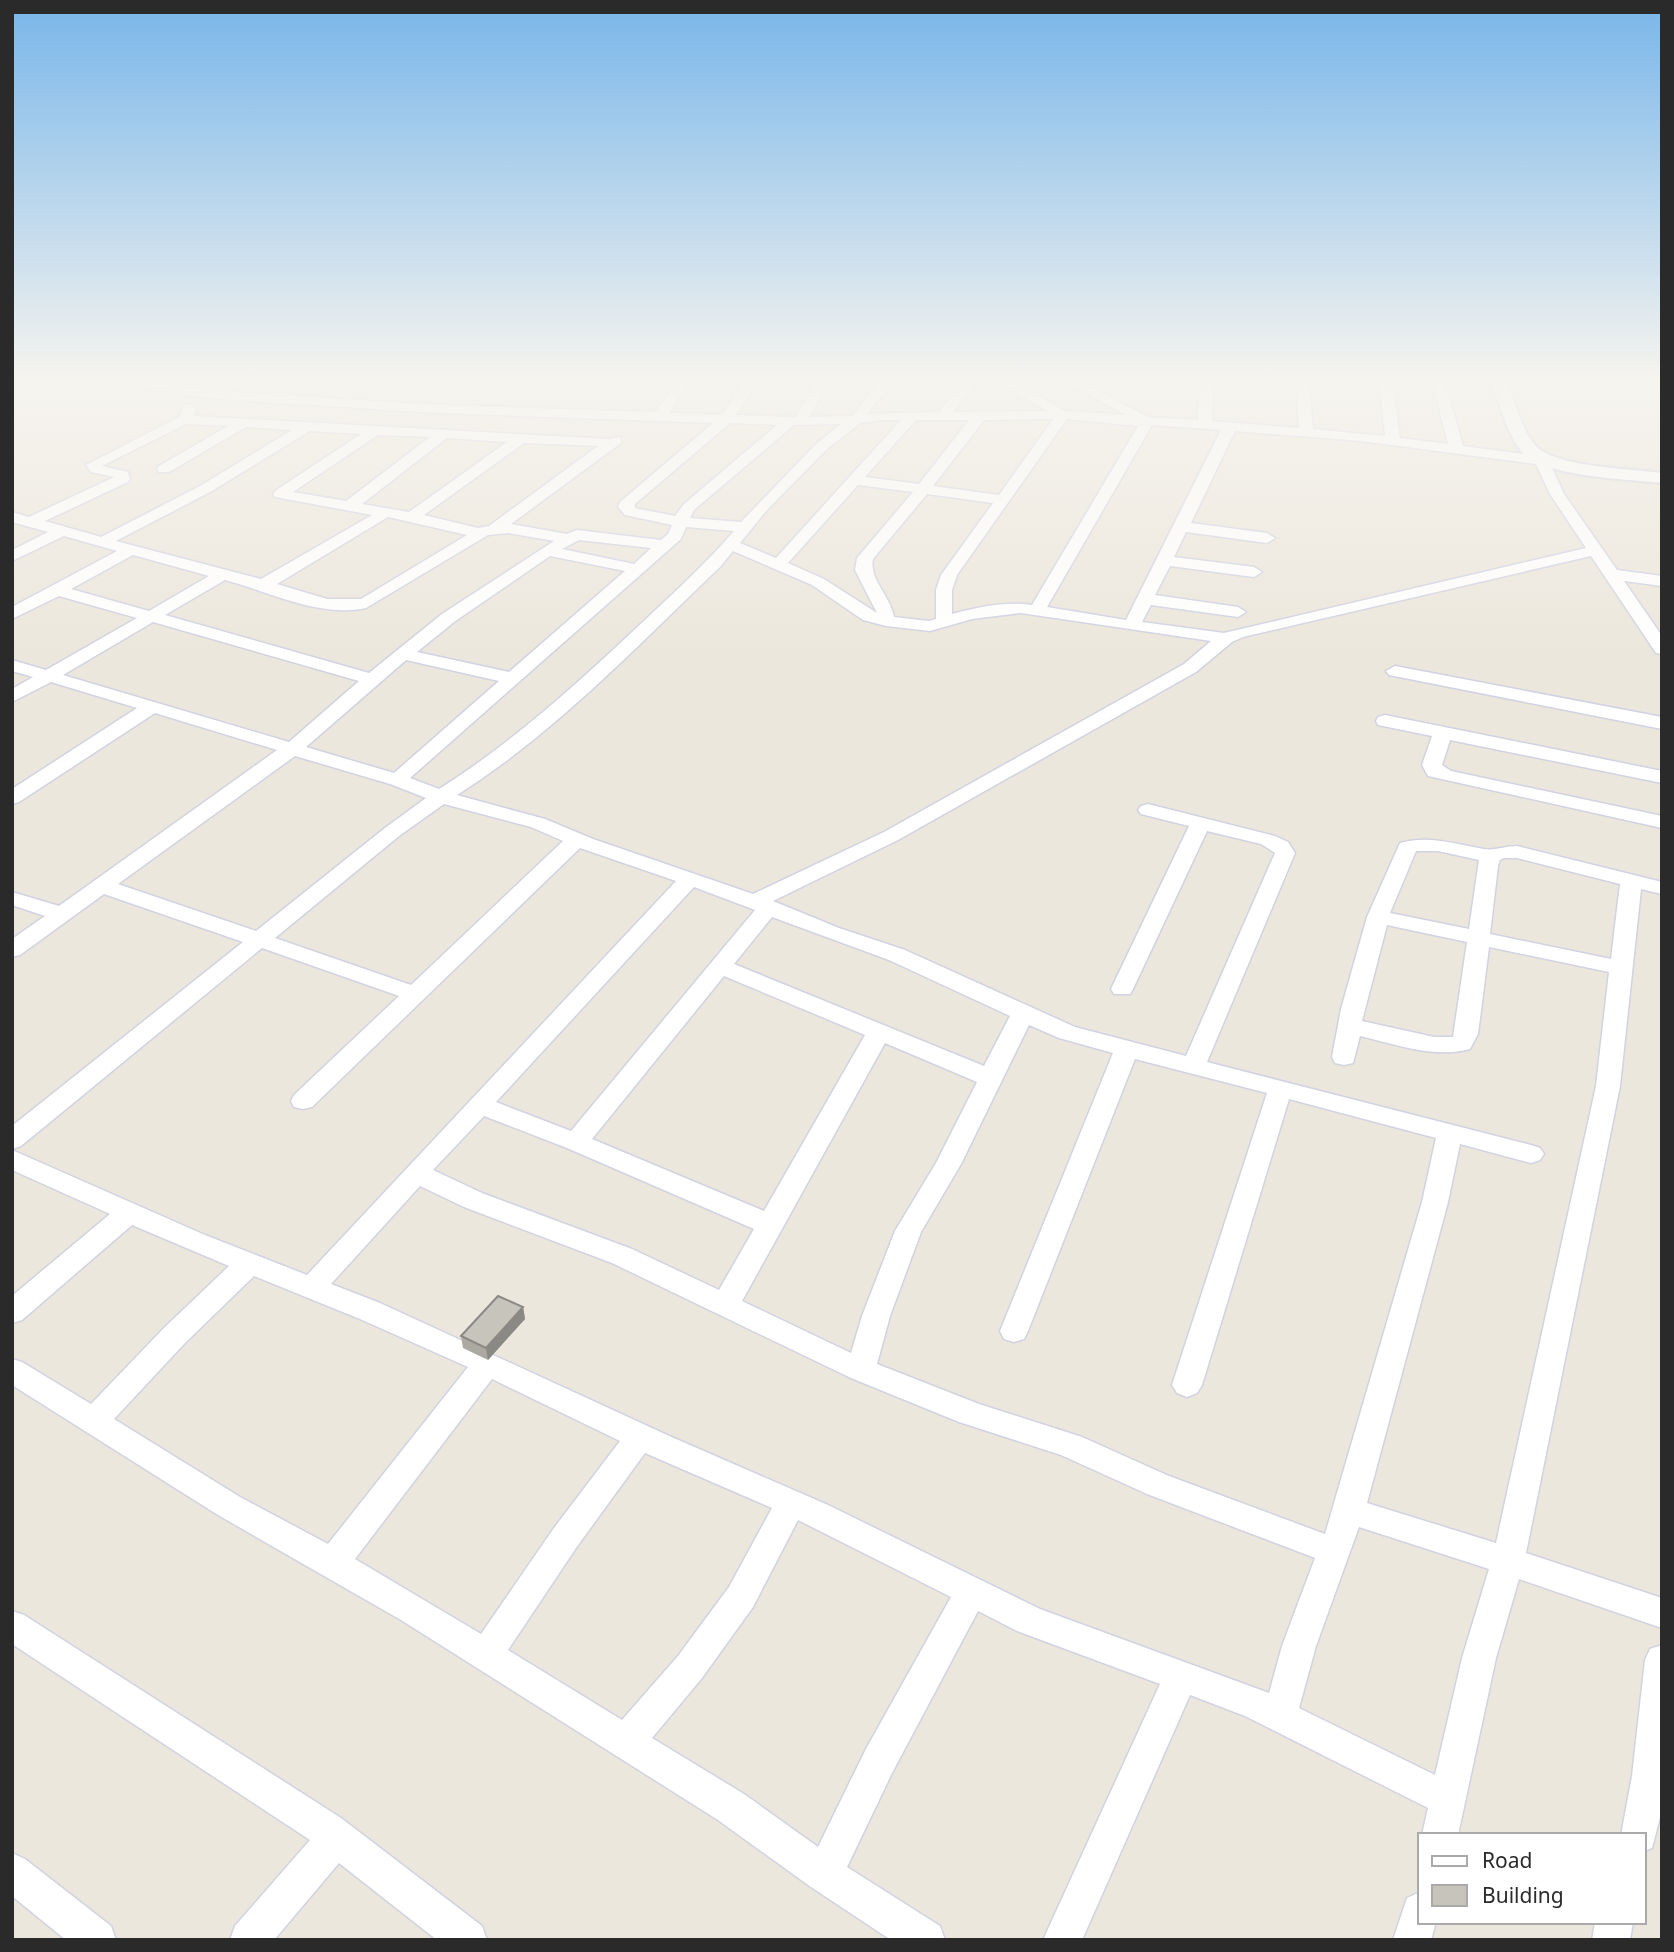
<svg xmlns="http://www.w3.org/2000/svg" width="1674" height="1952" font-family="'Noto Sans',sans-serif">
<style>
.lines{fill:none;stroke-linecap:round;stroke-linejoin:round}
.minor-casing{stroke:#d1d2e2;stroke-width:3}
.tertiary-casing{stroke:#d1d2e2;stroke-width:4}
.minor{fill:#fff;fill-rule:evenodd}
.tertiary{fill:#fff;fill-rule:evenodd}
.wall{fill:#aba9a1}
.shaded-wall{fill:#8b8983}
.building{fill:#c7c4bb;stroke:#8b8983;stroke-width:2}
</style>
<rect width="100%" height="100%" fill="#ece7dc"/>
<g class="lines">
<defs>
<g id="minor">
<path d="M131 381H156L199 389 236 392 438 405 655 412 678 381H690L669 413 722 415 746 381H758L736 415 790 417H796L817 381H830L809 417 852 416 880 381H894L867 414 939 412 964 381H977L953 412 1048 411 996 381H1012L1065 411 1126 415 1062 381H1079L1148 417 1198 420 1200 381H1213L1212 421 1299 428 1296 381H1309L1313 429 1385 436 1379 381H1392L1400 438 1448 444 1432 381H1445L1463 446 1547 457 1564 494 1617 570 1662 576V586L1624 581 1662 636V654L1656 653 1591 556 1243 637 1232 642 1196 672 898 840 773 901 839 928 905 950 1075 1027 1186 1056 1275 853 1261 844 1207 831 1133 989 1130 994H1114L1111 989 1189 826 1141 814 1138 810 1141 806 1148 804 1275 836 1288 842 1295 853 1207 1062 1531 1145 1540 1148 1544 1154 1540 1160 1531 1163 1460 1144 1448 1202 1367 1503 1496 1543 1596 1086 1609 972 1489 947 1478 1034 1470 1049C1434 1059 1395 1044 1360 1036L1353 1063 1344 1065 1335 1063 1332 1057 1341 1009 1367 917 1400 843C1430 835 1454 844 1484 849 1493 851 1506 846 1517 846L1662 882V894L1641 889 1620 1086 1526 1553 1662 1598V1628L1519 1579 1496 1658 1458 1835H1422L1428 1808 1245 1716 1190 1695 1082 1940H1043L1160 1684 1017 1631 978 1611 892 1773 847 1867 940 1926 945 1940H891L811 1887 718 1820 401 1620 218 1515 12 1385V1359L22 1362 91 1404 164 1328 229 1266 132 1225 22 1320 12 1323V1296L110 1214 12 1170V1150L205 1235 307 1275 676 881 580 848 312 1107 303 1109 294 1107 291 1101 294 1095 399 996 262 948 21 1146 12 1149V1126L243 942 104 894 20 955 12 957V939L45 916 12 905V892L59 906 277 750 155 713 19 802 12 804V789L137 708 51 682 12 702V689L33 677 12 671V660L46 670 137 618 59 596 12 619V607L117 551 64 536 12 561V550L48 532 12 522V512L29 517 114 477 91 472 86 465 179 417 184 405 189 404 196 408 194 416 609 439 621 437V443L511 524 567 534 577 530 661 540 668 534 672 525 625 515 618 507 620 502 713 423 438 413 236 400 199 397 137 385ZM1053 419 999 495 933 486 984 420ZM1067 419 1138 426 1032 605C1007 601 977 607 952 614V590L957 575ZM883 420H901L776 558 740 543 766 511 826 450 860 423ZM916 420H969L919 484 865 477ZM730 423 777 425 684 504 675 516 635 508V504ZM186 424 228 426 159 466 157 469 159 472H169L246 427 292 430 200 486 101 537 45 521 128 482 130 479 128 472 102 466ZM841 424 816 444 741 522 690 518 694 510 794 425ZM1152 425 1221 430 1126 620 1047 607ZM310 431 361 434 275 491 273 494 275 497 372 515 261 579 116 541 210 492ZM1235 431 1361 441 1536 464 1550 494 1586 548 1224 633 1142 622 1151 605 1238 617 1246 612 1238 607 1155 595 1170 566 1254 577 1262 572 1254 567 1174 557 1186 532 1267 543 1275 538 1267 533 1191 523ZM378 435 430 437 346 501 293 492ZM447 438 507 442 409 512 362 504ZM524 443 598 446 489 526 478 528 424 515ZM858 485 913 492 857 558 855 570 877 613 824 579 788 563ZM927 494 993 503 941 575 936 590V619L929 621 894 617C890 595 869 580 873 559ZM388 517 467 535 361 599H327L277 584ZM686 527 734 531C702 568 666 600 631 633 570 690 509 745 439 789L410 778 681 539ZM508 533 554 541 442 614 369 673 165 615 225 580C270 592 319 618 366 608L488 535ZM579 540 651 548 634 564 562 549ZM733 551 812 585 863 620 886 626 930 631 972 619 1021 613 1211 641 1184 664 884 832 753 894 593 839 545 819 457 795C555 733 636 647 720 567ZM133 555 209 576 149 611 71 589ZM550 556 625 571 509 672 417 652 454 622ZM153 622 359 681 289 742 63 675ZM406 660 499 681 394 773 306 747ZM295 756 390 784 426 798 385 828 256 931 118 884ZM444 804 531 827 563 841 411 985 275 938 399 836ZM1416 851H1438L1479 860 1469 929 1390 913ZM1504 858H1517L1620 884 1611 959 1490 934 1498 866 1500 860ZM694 887 755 910 571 1131 496 1102ZM772 917 889 960 1010 1016 984 1066 734 964ZM1387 925 1467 942 1453 1037H1434L1362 1021ZM724 976 865 1035 764 1211 592 1139ZM1029 1025 1059 1038 1113 1053 1000 1331 1004 1339 1014 1342 1024 1339 1028 1331 1135 1059 1267 1093 1172 1385 1177 1393 1187 1397 1197 1393 1202 1385 1289 1099 1436 1138 1422 1202 1325 1534 1169 1476 1082 1437 979 1404 877 1364 890 1316 921 1232 961 1164ZM885 1043 977 1082 936 1163 895 1231 862 1316 851 1353 742 1301ZM484 1116 567 1148 754 1229 719 1290 632 1249 482 1193 433 1170ZM420 1186 464 1207 612 1263 851 1378 959 1422 1061 1455 1147 1494 1315 1558 1282 1646 1269 1693 1040 1609 828 1505 667 1435 380 1303 331 1284ZM254 1276 360 1319 468 1367 328 1544 240 1497 114 1419 184 1344ZM492 1379 620 1441 554 1528 481 1634 355 1559ZM645 1453 772 1508 729 1587 678 1656 622 1720 508 1650 576 1548ZM798 1520 951 1597 866 1749 818 1847 744 1794 652 1738 702 1678 753 1607ZM1359 1527 1489 1569 1462 1658 1435 1775 1299 1708 1316 1646Z"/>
<path d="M1395 666 1662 717V729L1389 675 1386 671Z"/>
<path d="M1385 715 1662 771V783L1450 740 1442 765 1451 771 1662 816V828L1428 776 1422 765 1432 736 1378 725 1376 721 1378 717Z"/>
<path d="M12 1611 24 1615 341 1818 482 1926 487 1940H437L339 1863 274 1940H230L235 1926 310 1840 12 1644Z"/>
<path d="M1662 1645V1810L1652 1848 1644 1851V1835H1621L1632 1776 1645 1660 1650 1649Z"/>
<path d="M12 1853 25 1859 111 1926 116 1940H66L12 1896Z"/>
<path d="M1420 1892V1922H1436L1431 1940H1393L1407 1898Z"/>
<path d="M1595 1922H1633L1630 1940H1592Z"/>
</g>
<path id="tertiary" d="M1490 381H1506C1516 401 1520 427 1535 445 1553 467 1633 469 1662 473V483C1628 479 1541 477 1521 451 1505 430 1501 404 1490 381Z"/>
</defs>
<use href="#minor" class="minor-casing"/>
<use href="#tertiary" class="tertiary-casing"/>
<use href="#minor" class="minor"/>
<use href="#tertiary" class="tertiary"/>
</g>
<path class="wall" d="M523 1307 525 1319 488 1360 463 1348 461 1336Z"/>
<path class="shaded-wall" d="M523 1307 525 1319 488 1360 486 1348Z"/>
<path class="building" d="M498 1296 523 1307 486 1348 461 1336Z"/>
<linearGradient id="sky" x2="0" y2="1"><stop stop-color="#78b6ea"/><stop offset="0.58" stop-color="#f6f4ef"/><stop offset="1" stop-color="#f6f4ef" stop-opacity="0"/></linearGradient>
<rect width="1674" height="654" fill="url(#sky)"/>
<rect width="1674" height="1952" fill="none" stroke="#2a2a2a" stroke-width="28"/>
<rect x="1418" y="1833" width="228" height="91" fill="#ffffff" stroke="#aaaaaa" stroke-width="2"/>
<rect x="1432" y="1856" width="35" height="10" fill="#ffffff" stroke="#aaaaaa" stroke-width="2"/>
<text x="1482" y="1868" font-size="21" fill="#2a2a2a">Road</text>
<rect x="1432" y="1885" width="35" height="21" fill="#c7c4bb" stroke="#aaaaaa" stroke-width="2"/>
<text x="1482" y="1903" font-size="21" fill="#2a2a2a">Building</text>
</svg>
